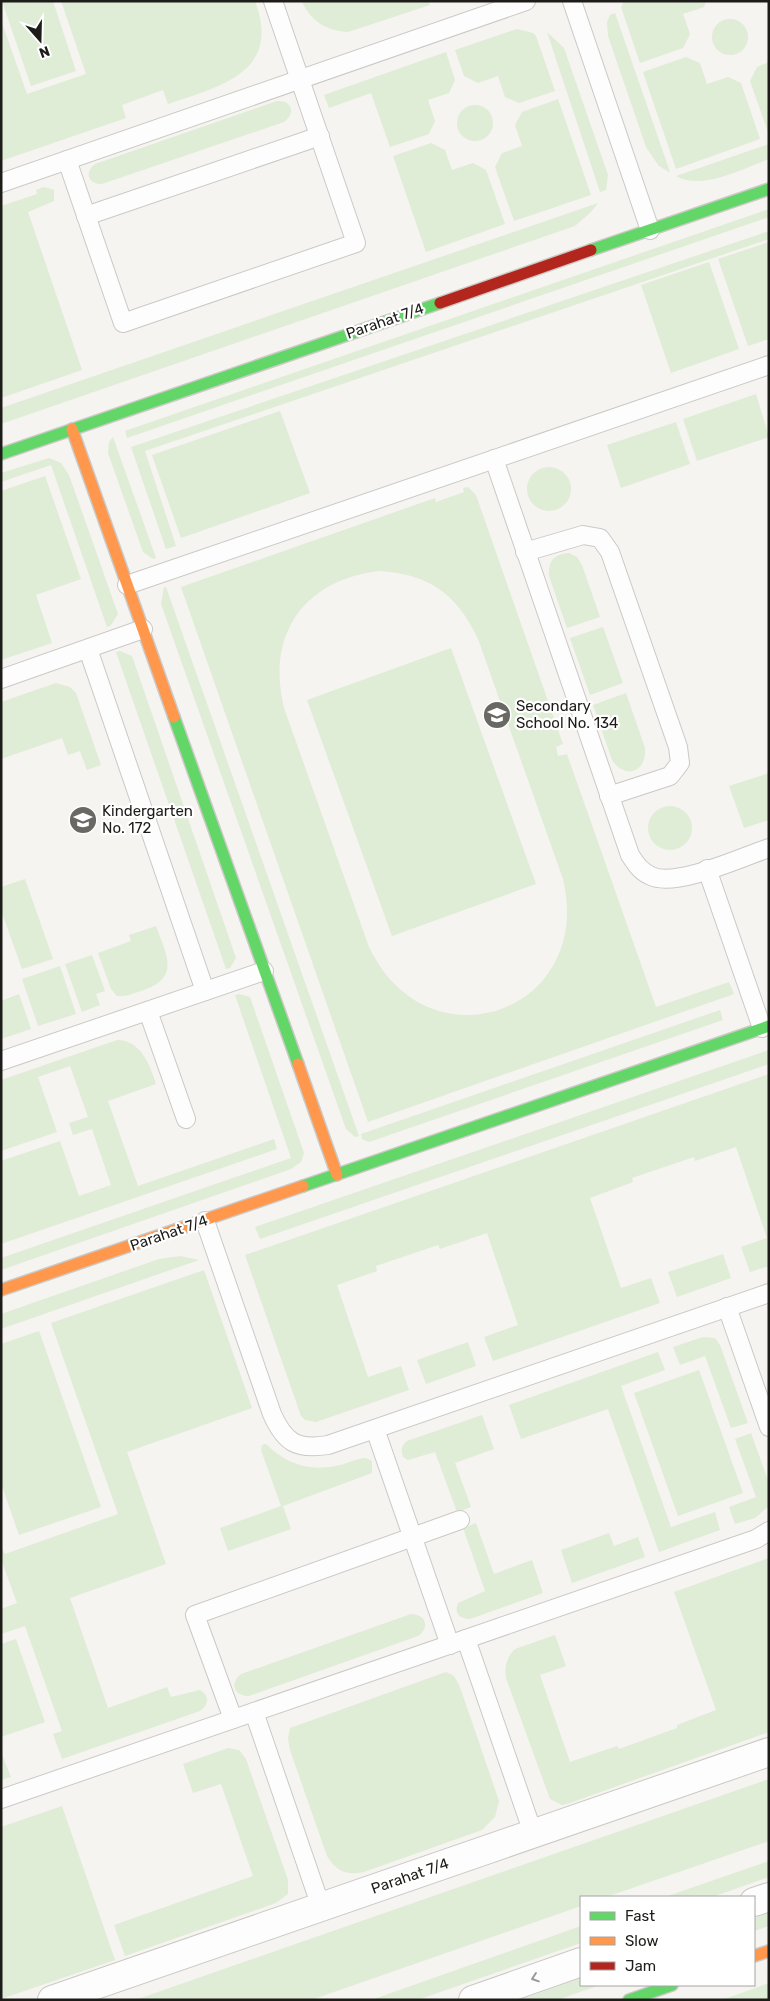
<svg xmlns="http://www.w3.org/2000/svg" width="770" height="2001" font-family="Rubik,sans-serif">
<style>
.green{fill:#dfecd6;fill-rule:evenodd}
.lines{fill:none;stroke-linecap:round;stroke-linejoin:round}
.lane-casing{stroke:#cac9c5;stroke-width:20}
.street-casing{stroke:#cac9c5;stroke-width:30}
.fast-casing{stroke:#cac9c5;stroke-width:14}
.slow-casing{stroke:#cac9c5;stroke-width:14}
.jam-casing{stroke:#cac9c5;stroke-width:14}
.lane{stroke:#fefdfd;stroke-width:18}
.street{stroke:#fefdfd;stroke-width:28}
.fast{stroke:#63d668;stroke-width:11}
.slow{stroke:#ff974d;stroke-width:11}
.jam{stroke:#b3261e;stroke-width:11}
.oneway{stroke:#999896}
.labels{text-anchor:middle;stroke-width:4.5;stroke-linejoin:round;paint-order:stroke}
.street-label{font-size:15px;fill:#1d1c19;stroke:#fff}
.poi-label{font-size:15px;fill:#1d1c19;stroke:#fff;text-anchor:start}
</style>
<rect width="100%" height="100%" fill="#f6f4f0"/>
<g class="green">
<path d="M2 1H53L76 71 31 86Z"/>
<path d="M61 1H255C282 73 220 86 168 104L163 90 122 105 126 118 1 161V20L27 94 86 74Z"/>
<path d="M302 1H428L430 5 348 32C327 31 310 21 302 1Z"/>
<path d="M624 1H706L704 7 683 14 690 34 683 48 640 63 621 7Z"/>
<path d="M615 13 670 172H669L659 166 646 147 608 36 607 22 610 15Z"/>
<circle cx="730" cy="37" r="18"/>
<path d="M517 29 533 33 536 36 555 91 519 103 505 97 498 76 478 83 464 76 455 50Z"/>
<path d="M547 32 564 48 608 175 606 190 600 192Z"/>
<path d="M446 52 455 80 449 93 428 100 435 121 429 134 390 147 371 93 329 108 324 95Z"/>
<path d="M686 57 700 63 707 84 728 77 741 83 760 139 676 169 643 72Z"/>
<path d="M769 62V135L750 81 757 67Z"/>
<path d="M558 99 591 195 514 221 495 167 502 153 522 146 515 125 522 112Z"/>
<path d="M277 101C292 100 296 113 284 122L102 184C88 185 84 172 95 164Z"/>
<circle cx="475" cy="123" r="18"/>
<path d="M431 143 445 150 452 170 473 163 486 170 505 224 426 252 393 156Z"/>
<path d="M769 144V159C744 168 701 191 676 176Z"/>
<path d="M44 187 54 190V201L28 212 82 370 1 398V206L37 194 36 190Z"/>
<path d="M598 203 591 212 575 226 1 424V408Z"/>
<path d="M769 209V217L127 438 125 431Z"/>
<path d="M769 231V239L145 451 176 546 166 549 131 447Z"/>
<path d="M769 242V339L748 346 718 259Z"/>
<path d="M709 262 739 349 671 373 641 285Z"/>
<path d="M756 394 769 437 697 461 683 419Z"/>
<path d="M280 411 310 493 181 538 152 455Z"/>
<path d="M676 422 690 464 621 488 607 445Z"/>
<path d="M113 437 156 558 153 559 143 552 108 453 109 442Z"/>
<path d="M49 458 61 463 69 475 118 614 111 625 107 627 51 465 1 482V473Z"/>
<circle cx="549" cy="489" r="22"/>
<path d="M45 476 81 579 36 595 52 643 1 660V491Z"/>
<path d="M468 487 476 495 563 744 556 747 558 756 567 754 656 1007 729 982 734 994 368 1122 181 587 435 498 436 502 464 492 463 488ZM379 571C429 574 457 594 478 639L563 879C595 1012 428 1071 369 947L284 708C266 634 304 580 379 571Z"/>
<path d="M569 553 577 557 582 565 600 617 567 628 549 576C548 561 554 554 569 553Z"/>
<path d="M164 587H166L359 1136 355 1137 346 1129 161 604Z"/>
<path d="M603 627 623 683 590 695 570 638Z"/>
<path d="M451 648 536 884 392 936 307 700Z"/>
<path d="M120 651 132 656 236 958 230 968 226 969 116 652Z"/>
<path d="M56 683 70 687 76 693 101 765 87 770 80 751 68 755 62 738 1 759V702Z"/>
<path d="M626 693 645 748C647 772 625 780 612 760L593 705Z"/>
<path d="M769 773V820L744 828 729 786Z"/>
<circle cx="670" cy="828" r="22"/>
<path d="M25 879 53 959 22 969 1 910V887Z"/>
<path d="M156 926C166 954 181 977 144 990 135 993 126 997 117 996L111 989 98 953 131 941 129 935Z"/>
<path d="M92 955 105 991 96 994 100 1005 82 1012 65 964Z"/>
<path d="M60 966 76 1014 38 1026 22 979Z"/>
<path d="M19 994 31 1029 1 1039V1001Z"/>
<path d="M239 994 250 997 304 1153 301 1162 291 1169 1 1270V1258L291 1158 235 995Z"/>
<path d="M720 1010 723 1020 369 1142 362 1139 361 1134Z"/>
<path d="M117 1040C141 1040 150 1065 156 1084L108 1101 138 1186 274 1139 277 1149 1 1244V1161L60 1141 79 1196 111 1185 92 1129 73 1135 69 1123 88 1117 70 1066 38 1077 57 1132 1 1151V1080Z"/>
<path d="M769 1050V1064L260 1239 255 1227Z"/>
<path d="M769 1074V1266L750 1272 741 1247 767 1238 736 1147 695 1161 694 1157 632 1178 633 1182 590 1198 621 1288 651 1278 660 1303 493 1361 484 1337 518 1325 487 1233 440 1249 438 1245 376 1266 377 1271 337 1285 368 1377 401 1366 409 1390 316 1422 305 1420 301 1416 245 1255Z"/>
<path d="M723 1254 731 1278 677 1297 668 1272Z"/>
<path d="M180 1256 199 1260 1 1329V1314L159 1259Z"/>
<path d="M204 1270 252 1408 127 1452 166 1564 70 1598 108 1708 167 1687 171 1697 200 1690C210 1696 209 1704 200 1711L62 1759 53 1734 62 1731 25 1626 1 1634V1609L17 1603 1 1559V1546L5 1554 118 1514 51 1323Z"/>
<path d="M39 1331 101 1507 19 1535 1 1483V1344Z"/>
<path d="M703 1337 715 1338 720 1345 748 1423 731 1428 705 1356 680 1365 673 1347Z"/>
<path d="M468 1342 476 1366 426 1384 417 1360Z"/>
<path d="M658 1352 665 1370 621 1386 671 1527 715 1512 720 1530 659 1552 608 1409 521 1439 509 1405Z"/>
<path d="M699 1370 743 1493 678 1516 634 1393Z"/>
<path d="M482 1415 494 1449 455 1463 471 1507 457 1512 435 1452 408 1460 403 1457C401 1450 401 1446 407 1441Z"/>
<path d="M751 1433 769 1483V1506L755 1518 735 1524 729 1507 756 1497 735 1439Z"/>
<path d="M266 1444C287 1465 311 1472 340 1465 349 1463 357 1458 366 1458L372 1461V1473L283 1506 291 1529 228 1551 220 1528 281 1506 261 1450 262 1445Z"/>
<path d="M476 1523 494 1574 532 1560 543 1593 470 1619C459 1619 454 1613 458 1603L485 1591 463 1528Z"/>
<path d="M609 1533 614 1546 638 1537 645 1557 572 1583 561 1550Z"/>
<path d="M769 1558V1732L567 1804 562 1805 550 1799 506 1678C504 1668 507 1656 515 1649L555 1635 566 1666 540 1675 570 1762 617 1746 619 1749 677 1728V1725L716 1710 674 1592Z"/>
<path d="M411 1614C426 1614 430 1628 418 1636L249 1696C234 1696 229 1683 241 1674Z"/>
<path d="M16 1639 45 1722 1 1737V1644Z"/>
<path d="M446 1672 454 1676 460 1687 499 1801 495 1817 482 1830 364 1872C347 1876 336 1871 327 1856L290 1750 288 1738 290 1728Z"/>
<path d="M228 1748 239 1750 246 1759 288 1880V1894L276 1903 125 1956 114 1925 253 1876 221 1784 193 1793 183 1764Z"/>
<path d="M1 1752 11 1777 1 1780Z"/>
<path d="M769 1779V1841L606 1897H581V1906L311 2000H135Z"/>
<path d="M62 1806 115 1960 1 1999V1827Z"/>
<path d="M769 1861V1877L712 1897H665Z"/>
<path d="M769 1913V1926L754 1931V1918Z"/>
<path d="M581 1926V1943L417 2000H371Z"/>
<path d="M581 1978V1985H600L557 2000H519Z"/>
<path d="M769 1983V2000H722Z"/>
</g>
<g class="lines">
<defs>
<g id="lane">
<path d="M572 1 650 230"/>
<path d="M67 160 123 323 356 243 273 1"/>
<path d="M1 183 526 1"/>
<path d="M86 216 320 136"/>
<path d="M494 459 630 855C636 864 640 871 651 876 676 888 742 857 769 848"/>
<path d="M525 552 583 535 600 538 610 552 678 747 680 763 670 776 609 796"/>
<path d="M127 585 769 365"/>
<path d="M88 649 205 991"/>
<path d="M1 679 143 629"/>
<path d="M707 869 762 1028"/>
<path d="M148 1011 186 1119"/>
<path d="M1 1061 264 971"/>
<path d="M205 1221 272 1414C285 1443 297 1450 328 1445L769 1293"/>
<path d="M727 1307 769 1427"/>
<path d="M375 1429 450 1645"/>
<path d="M466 1639 756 1539 769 1531"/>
<path d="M254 1712 321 1907"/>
<path d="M233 1719 195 1615 460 1520"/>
<path d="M1 1799 466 1639 533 1833"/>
</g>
<g id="street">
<path d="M754 1902 769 1897"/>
<path d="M52 2000 769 1752"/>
<path d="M473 2000 581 1962"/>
</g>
<g id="fast">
<path d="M591 250 769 189"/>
<path d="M1 454 440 303"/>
<path d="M174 717 298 1064"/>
<path d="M303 1186 769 1026"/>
<path d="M629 2000 672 1985"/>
</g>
<g id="slow">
<path d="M72 429 174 717"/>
<path d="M298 1064 337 1175"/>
<path d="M1 1290 303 1186"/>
<path d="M754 1956 769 1951"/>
</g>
<path id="jam" d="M440 303 591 250"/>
</defs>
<use href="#lane" class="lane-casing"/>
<use href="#street" class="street-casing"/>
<use href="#fast" class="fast-casing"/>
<use href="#slow" class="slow-casing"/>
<use href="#jam" class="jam-casing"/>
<use href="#lane" class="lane"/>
<use href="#street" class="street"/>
<use href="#fast" class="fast"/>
<use href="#slow" class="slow"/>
<use href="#jam" class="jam"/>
</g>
<defs><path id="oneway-chevron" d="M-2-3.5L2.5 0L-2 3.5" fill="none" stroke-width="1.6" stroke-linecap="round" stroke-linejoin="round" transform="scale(1.25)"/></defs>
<use class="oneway" href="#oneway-chevron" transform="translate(535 1978) rotate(161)"/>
<defs>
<symbol id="school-disc" viewBox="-11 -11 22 22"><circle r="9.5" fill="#696864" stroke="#fff"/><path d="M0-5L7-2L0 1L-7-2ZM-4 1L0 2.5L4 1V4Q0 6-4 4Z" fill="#fff"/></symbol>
</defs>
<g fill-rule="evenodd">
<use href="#school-disc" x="481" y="699" width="32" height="32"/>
<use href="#school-disc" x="67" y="804" width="32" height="32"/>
</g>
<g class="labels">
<g class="street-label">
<text transform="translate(385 321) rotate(-19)" y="5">Parahat 7/4</text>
<text transform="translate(169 1233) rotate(-19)" y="5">Parahat 7/4</text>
<text transform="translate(410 1876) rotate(-19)" y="5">Parahat 7/4</text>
</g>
<g class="poi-label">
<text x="516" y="711">Secondary<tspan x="516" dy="17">School No. 134</tspan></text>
<text x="102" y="816">Kindergarten<tspan x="102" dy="17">No. 172</tspan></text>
</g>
</g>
<rect width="770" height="2001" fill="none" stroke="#1d1c19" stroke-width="5"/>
<rect x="580" y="1896" width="175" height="90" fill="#ffffff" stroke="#a5a4a3"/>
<rect x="590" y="1912" width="25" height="8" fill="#63d668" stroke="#a5a4a3"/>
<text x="625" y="1921" font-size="15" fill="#1d1c19">Fast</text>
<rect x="590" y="1937" width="25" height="8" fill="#ff974d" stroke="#a5a4a3"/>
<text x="625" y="1946" font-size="15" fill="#1d1c19">Slow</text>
<rect x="590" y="1962" width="25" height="8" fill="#b3261e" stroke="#a5a4a3"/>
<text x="625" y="1971" font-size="15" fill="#1d1c19">Jam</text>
<g transform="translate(40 40) rotate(160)" stroke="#ffffff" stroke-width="4" paint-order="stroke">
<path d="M0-4L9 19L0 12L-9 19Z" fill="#1d1c19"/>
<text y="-8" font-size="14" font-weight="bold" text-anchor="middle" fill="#1d1c19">N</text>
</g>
</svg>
